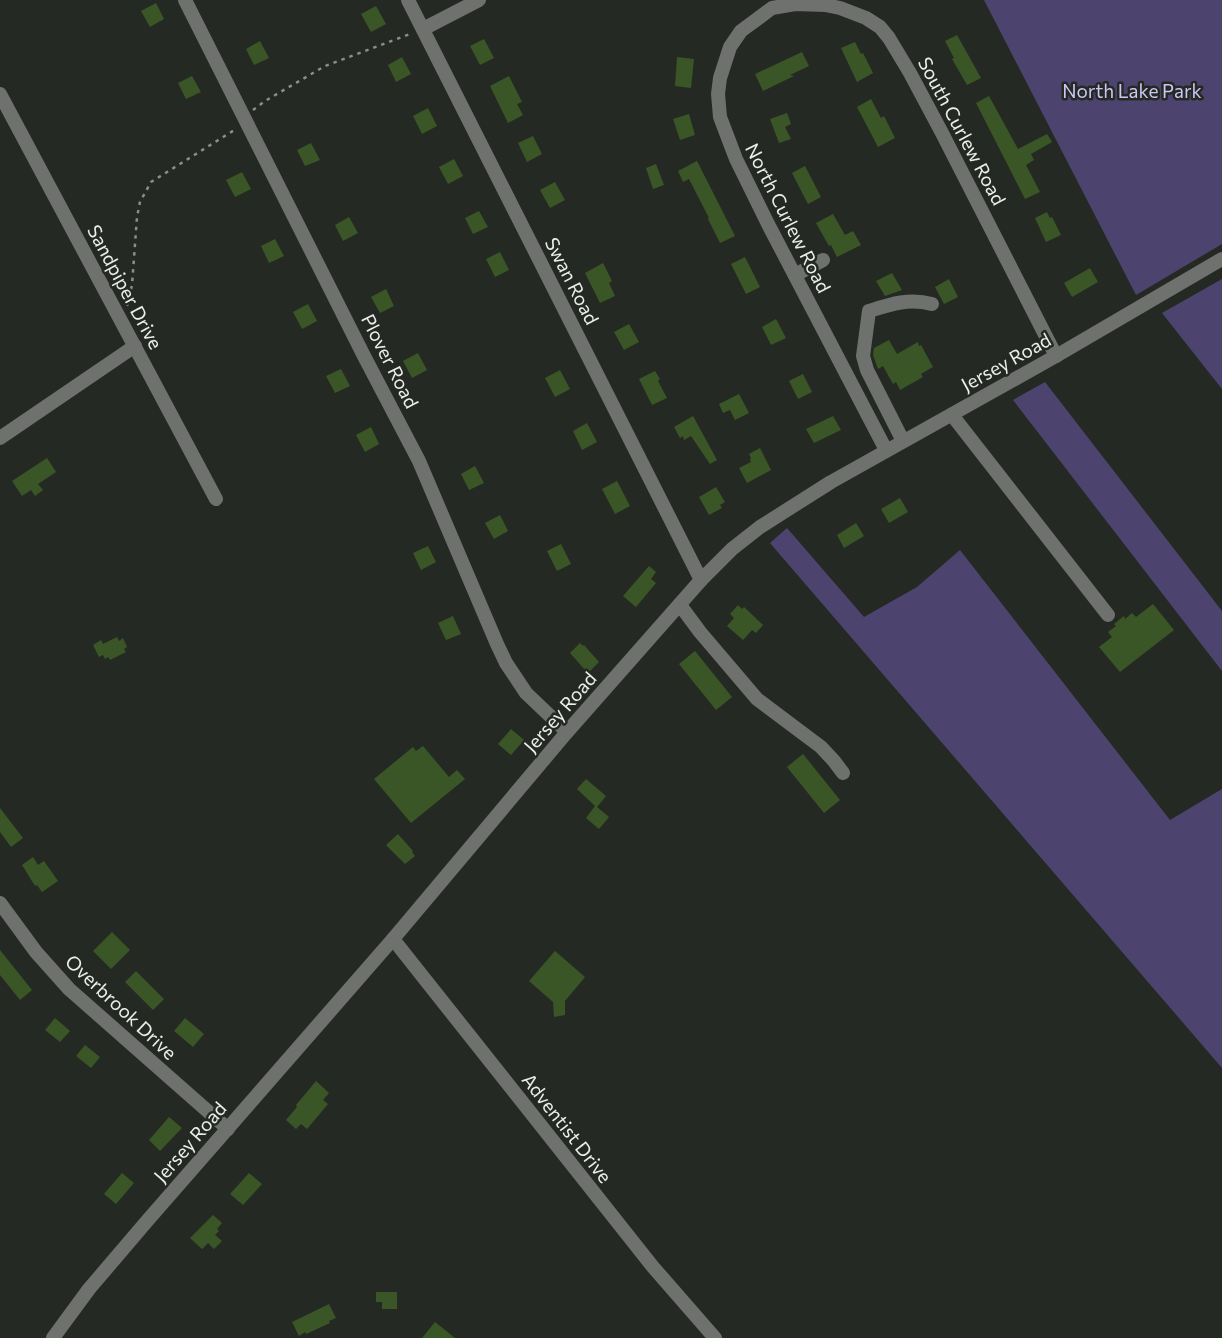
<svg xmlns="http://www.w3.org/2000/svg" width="1222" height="1338" font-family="Commissioner,sans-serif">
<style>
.green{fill:#4c446e}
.building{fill:#3a5627}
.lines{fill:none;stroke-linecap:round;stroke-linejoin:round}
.path{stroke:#8b8e89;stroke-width:2.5;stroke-dasharray:3.5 5;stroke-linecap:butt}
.minor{stroke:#6e716d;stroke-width:14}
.labels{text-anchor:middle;stroke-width:5;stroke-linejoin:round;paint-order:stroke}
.park-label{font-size:19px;fill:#ccc5f5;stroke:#252923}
.street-label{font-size:19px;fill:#eceeea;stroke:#252923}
</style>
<rect width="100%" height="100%" fill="#252923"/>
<g class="green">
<path d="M984 0H1222V244L1136 295Z"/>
<path d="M1222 279V389L1162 313Z"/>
<path d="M1045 382 1222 611V671L1013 400Z"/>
<path d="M787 528 864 617 917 587 960 550 1170 820 1222 789V1068L770 543Z"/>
</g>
<g class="building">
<path d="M156 3 164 19 150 27 141 11Z"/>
<path d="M376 6 386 24 371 32 361 14Z"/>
<path d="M957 35 981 78 967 85 952 59 954 58 945 41Z"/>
<path d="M484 39 494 58 480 65 470 46Z"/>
<path d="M260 41 269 58 254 65 246 49Z"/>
<path d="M855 42 861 54 863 53 873 73 857 82 841 48Z"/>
<path d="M802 52 809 66 790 75 794 76 763 91 755 74Z"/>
<path d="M402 57 411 74 396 82 388 65Z"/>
<path d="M677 57 694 59 691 88 675 86Z"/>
<path d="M192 76 201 92 186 99 178 83Z"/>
<path d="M509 76 522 102 517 104 523 115 508 123 490 86Z"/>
<path d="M989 96 1018 149 1047 134 1052 142 1031 154 1034 160 1026 165 1040 192 1025 199 976 103Z"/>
<path d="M871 99 881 118 884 116 895 138 878 147 857 107Z"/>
<path d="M428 108 437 126 422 134 413 116Z"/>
<path d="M787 113 791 124 785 127 791 139 779 143 770 119Z"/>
<path d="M689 114 695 135 680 140 673 119Z"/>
<path d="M533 136 542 154 527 162 518 143Z"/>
<path d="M311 143 320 160 305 166 297 150Z"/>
<path d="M454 159 463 176 448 184 439 167Z"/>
<path d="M697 161 735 236 720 243 708 219 709 218 689 179 683 182 678 171Z"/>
<path d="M656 164 664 185 653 189 646 168Z"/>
<path d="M805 166 821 197 808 204 792 173Z"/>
<path d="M242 172 251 189 235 197 226 180Z"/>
<path d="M555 182 565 200 550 208 540 190Z"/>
<path d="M479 211 488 227 473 234 465 218Z"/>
<path d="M1047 212 1050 218 1052 217 1061 235 1046 242 1035 218Z"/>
<path d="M833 214 845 235 853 231 861 245 837 257 831 245 829 246 816 223Z"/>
<path d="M349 217 358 233 343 241 335 225Z"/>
<path d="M275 239 284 256 269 263 261 246Z"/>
<path d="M500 252 509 270 495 277 486 259Z"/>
<path d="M745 257 760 287 746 294 731 264Z"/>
<path d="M603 263 612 281 609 283 615 296 600 303 585 273Z"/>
<path d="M1090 268 1098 282 1072 297 1064 283Z"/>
<path d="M892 273 902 290 885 296 876 281Z"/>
<path d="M949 279 958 297 944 304 935 287Z"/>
<path d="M386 289 394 306 380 313 371 297Z"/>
<path d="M308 304 317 321 302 329 293 312Z"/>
<path d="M776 319 786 338 771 345 762 327Z"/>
<path d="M629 324 639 342 624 350 614 332Z"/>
<path d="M889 340 897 354 918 342 919 346 921 345 933 367 921 374 923 377 900 390 896 382 893 384 883 366 878 369 873 355 874 348Z"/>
<path d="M418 353 427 370 412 378 403 361Z"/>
<path d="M341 369 350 386 335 393 326 376Z"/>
<path d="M560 370 570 389 555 397 545 378Z"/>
<path d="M655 371 660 379 658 381 667 398 652 405 639 379Z"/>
<path d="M803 374 812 392 798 399 789 381Z"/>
<path d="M739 394 749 413 735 420 730 410 723 413 719 404Z"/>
<path d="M693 416 717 460 710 464 691 436 684 440 683 436 680 438 674 427Z"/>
<path d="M833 416 841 430 814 443 806 429Z"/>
<path d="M587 423 597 442 582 450 573 431Z"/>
<path d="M371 427 379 444 365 452 356 435Z"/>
<path d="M760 448 771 470 747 483 739 468 751 462 750 459 751 458 749 454Z"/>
<path d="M47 458 56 472 38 484 43 490 35 496 31 490 22 496 12 481Z"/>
<path d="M475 466 484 483 469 490 461 474Z"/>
<path d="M617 481 630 506 615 514 602 489Z"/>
<path d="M716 487 725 502 720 505 722 508 709 515 699 497Z"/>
<path d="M900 498 908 512 889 523 881 509Z"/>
<path d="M500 515 508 531 494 539 485 523Z"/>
<path d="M856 523 864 536 844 548 837 535Z"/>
<path d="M561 544 571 564 557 571 547 551Z"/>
<path d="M428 546 436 562 421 570 413 553Z"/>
<path d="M649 566 656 572 651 579 656 583 636 607 623 596Z"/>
<path d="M1153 604 1174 630 1120 672 1099 647 1112 637 1108 632 1116 626 1114 624 1124 616 1125 619 1132 613 1136 617Z"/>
<path d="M738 605 742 609 744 607 763 625 756 633 752 630 743 640 727 626 734 618 730 614Z"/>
<path d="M453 616 461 634 446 640 438 623Z"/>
<path d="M117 637 119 641 123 638 127 647 124 649 126 652 110 660 108 657 105 659 103 655 99 657 93 645 101 640 103 644Z"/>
<path d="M580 643 583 646 584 645 599 662 589 672 586 669 585 670 570 653Z"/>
<path d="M695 651 732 697 716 710 679 664Z"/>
<path d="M511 729 524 740 511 755 498 744Z"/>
<path d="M423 746 449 777 457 770 465 779 411 823 374 779 413 747 416 751Z"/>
<path d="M803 754 840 800 824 813 787 767Z"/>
<path d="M586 779 606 796 597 807 609 817 599 829 586 818 595 806 577 789Z"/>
<path d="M0 808 23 838 11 847 0 832Z"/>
<path d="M398 834 413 851 412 852 415 856 405 864 386 845Z"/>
<path d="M33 857 38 865 44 861 58 881 42 892 37 885 35 886 22 865Z"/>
<path d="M112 932 130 950 111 969 93 951Z"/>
<path d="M0 950 32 990 20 1000 0 975Z"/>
<path d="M555 951 585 977 565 1001V1015L554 1017 553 1002 529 981Z"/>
<path d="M136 971 164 999 153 1010 125 982Z"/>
<path d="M55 1018 70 1031 60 1042 45 1030Z"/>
<path d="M185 1018 204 1034 193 1047 174 1031Z"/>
<path d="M85 1045 100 1057 91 1068 76 1056Z"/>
<path d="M316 1081 329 1093 323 1100 328 1104 307 1129 301 1124 296 1129 286 1120 297 1107 296 1105Z"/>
<path d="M169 1117 182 1128 160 1151 149 1140Z"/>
<path d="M122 1173 134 1183 116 1204 104 1194Z"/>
<path d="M249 1173 262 1184 243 1205 230 1194Z"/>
<path d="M213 1215 222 1223 217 1229 219 1231 215 1235 222 1241 214 1249 208 1243 202 1249 190 1238Z"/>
<path d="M376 1292H397V1309H382V1302H376Z"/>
<path d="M329 1304 336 1318 329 1321 330 1323 306 1334 305 1332 299 1336 292 1322Z"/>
<path d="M435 1322 455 1338H422Z"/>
</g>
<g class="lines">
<g class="path">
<path d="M253 110 265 101 325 66 410 34"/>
<path d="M127 306 132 285 137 217 140 202 151 182 236 129"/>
</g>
<g class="minor">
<path d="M185 0 364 356 419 461 497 644 506 663 526 693 567 732"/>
<path d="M408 0 701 580"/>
<path d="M423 29 479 0"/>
<path d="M0 94 216 499"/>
<path d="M795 275 823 260"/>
<path d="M952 415 1108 615"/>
<path d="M0 438 135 346"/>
<path d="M903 441 867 370 863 356 869 311C891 304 909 298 932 304"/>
<path d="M886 450 768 224 736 159 720 117 718 94 720 78 730 47 741 31 772 8 795 4 825 5 840 8 866 18 880 27 889 38 910 73 942 133 1056 356"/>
<path d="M680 605 700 632 757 699 821 747 834 761 843 773"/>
<path d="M0 903 36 952 69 989 228 1129"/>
<path d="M393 939 653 1267 715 1338"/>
<path d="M53 1338 89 1289 147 1221 393 939 567 732 701 580 732 549 760 527 831 482 1056 356 1222 259"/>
</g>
</g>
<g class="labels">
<g class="park-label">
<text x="1132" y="98">North Lake Park</text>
</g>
<g class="street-label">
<text transform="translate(962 131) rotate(62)" y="7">South Curlew Road</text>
<text transform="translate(788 218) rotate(63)" y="7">North Curlew Road</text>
<text transform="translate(572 281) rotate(63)" y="7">Swan Road</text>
<text transform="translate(125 287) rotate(62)" y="7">Sandpiper Drive</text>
<text transform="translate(390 361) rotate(63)" y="7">Plover Road</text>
<text transform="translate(1006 362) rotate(-29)" y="7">Jersey Road</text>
<text transform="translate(560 712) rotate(-49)" y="7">Jersey Road</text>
<text transform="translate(121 1007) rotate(43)" y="7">Overbrook Drive</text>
<text transform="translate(567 1128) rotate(52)" y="7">Adventist Drive</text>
<text transform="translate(190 1142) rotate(-49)" y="7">Jersey Road</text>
</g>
</g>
</svg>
